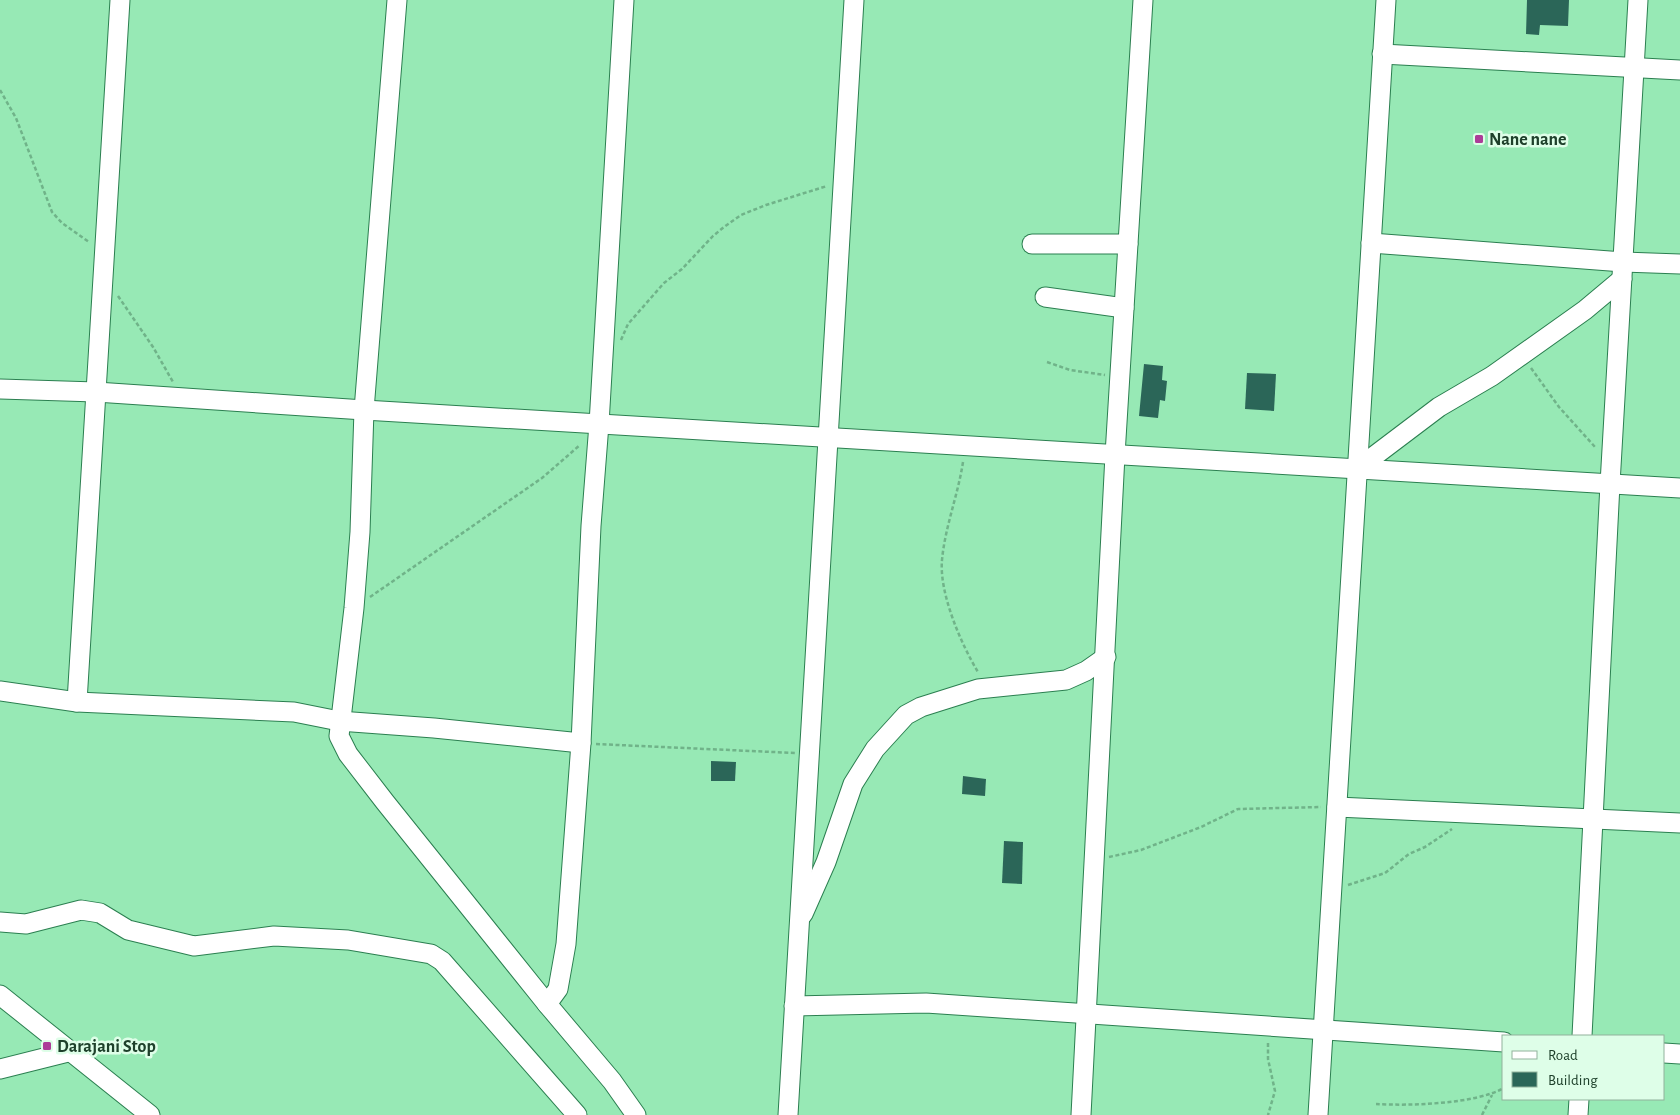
<svg xmlns="http://www.w3.org/2000/svg" width="1680" height="1115" font-family="'Alegreya Sans',sans-serif">
<style>
.building{fill:#2b6658}
.lines{fill:none;stroke-linecap:round;stroke-linejoin:round}
.minor-casing{stroke:#2b7f50;stroke-width:21}
.path{stroke:#70b389;stroke-width:2.5;stroke-dasharray:4 2.5;stroke-linecap:butt}
.minor{stroke:#fff;stroke-width:19}
.poi-dot{fill:#ac3c98;stroke:#defee8;stroke-width:2}
.labels{text-anchor:middle;stroke-width:5;stroke-linejoin:round;paint-order:stroke}
.poi-label{font-size:18px;font-weight:bold;fill:#1e402b;stroke:#defee8;text-anchor:start}
</style>
<rect width="100%" height="100%" fill="#97e9b5"/>
<g class="building">
<path d="M1527 0H1569L1568 26 1540 25 1539 35 1526 34Z"/>
<path d="M1144 364 1163 366 1162 380 1167 381 1165 401 1160 400 1158 418 1139 416Z"/>
<path d="M1247 373 1276 374 1274 411 1245 409Z"/>
<path d="M711 761 736 762 735 781H711Z"/>
<path d="M963 776 986 779 985 796 962 794Z"/>
<path d="M1004 841 1023 842 1022 884 1002 883Z"/>
</g>
<g class="lines">
<defs>
<g id="minor">
<path d="M397 0 364 410 360 532 354 608 339 736 348 754 385 802 547 1004 612 1081 636 1115"/>
<path d="M1382 54 1680 70"/>
<path d="M1371 243 1623 262 1680 264"/>
<path d="M1032 244H1128"/>
<path d="M1045 297 1124 308"/>
<path d="M0 389 96 392 364 410 1680 488"/>
<path d="M1357 469 1439 407 1492 376 1585 310 1622 279"/>
<path d="M0 691 77 702 294 712 339 721 434 728 581 743"/>
<path d="M77 702 120 0"/>
<path d="M1337 807 1680 823"/>
<path d="M803 914 826 862 853 784 875 749 906 715 921 707 978 689 1066 680 1086 671 1106 657"/>
<path d="M0 922 26 924 81 910 100 913 128 930 194 946 274 936 348 940 431 954 442 961 577 1115"/>
<path d="M0 995 150 1115"/>
<path d="M547 1004 558 989 566 944 581 743 591 526 599 424 624 0"/>
<path d="M794 1006 926 1003 1504 1042"/>
<path d="M1582 1036 1610 484 1638 0"/>
<path d="M1664 1053 1680 1054"/>
<path d="M0 1069 72 1051"/>
<path d="M788 1115 854 0"/>
<path d="M1081 1115 1115 455 1143 0"/>
<path d="M1318 1115 1386 0"/>
<path d="M1578 1115 1579 1099"/>
</g>
</defs>
<use href="#minor" class="minor-casing"/>
<g class="path">
<path d="M0 90 16 118 52 212 62 223 89 242"/>
<path d="M118 296 153 347 173 382"/>
<path d="M621 340 628 324 664 283 682 269 713 236 724 227 741 215 766 205 827 186"/>
<path d="M1047 362 1070 370 1105 375"/>
<path d="M1531 368 1559 407 1595 447"/>
<path d="M963 462C958 495 945 527 942 560 939 593 961 644 978 672"/>
<path d="M370 597 542 478 580 445"/>
<path d="M596 744 795 753"/>
<path d="M1109 857 1141 850 1201 827 1238 809 1321 807"/>
<path d="M1348 885 1385 873 1409 854 1425 847 1452 829"/>
<path d="M1268 1043V1059L1275 1091 1268 1115"/>
<path d="M1376 1104C1410 1106 1475 1104 1504 1088"/>
<path d="M1482 1115 1492 1095"/>
</g>
<use href="#minor" class="minor"/>
</g>
<g class="poi-dot">
<rect x="1474" y="134" width="10" height="10" rx="2.5"/>
<rect x="42" y="1041" width="10" height="10" rx="2.5"/>
</g>
<g class="labels">
<g class="poi-label">
<text x="1489" y="145">Nane nane</text>
<text x="57" y="1052">Darajani Stop</text>
</g>
</g>
<rect x="1502" y="1035" width="162" height="65" fill="#defee8" stroke="#91b29c"/>
<rect x="1512" y="1051" width="25" height="8" fill="#ffffff" stroke="#91b29c"/>
<text x="1548" y="1060" font-size="15" fill="#1e402b">Road</text>
<rect x="1512" y="1072" width="25" height="15" fill="#2b6658" stroke="#91b29c"/>
<text x="1548" y="1085" font-size="15" fill="#1e402b">Building</text>
</svg>
